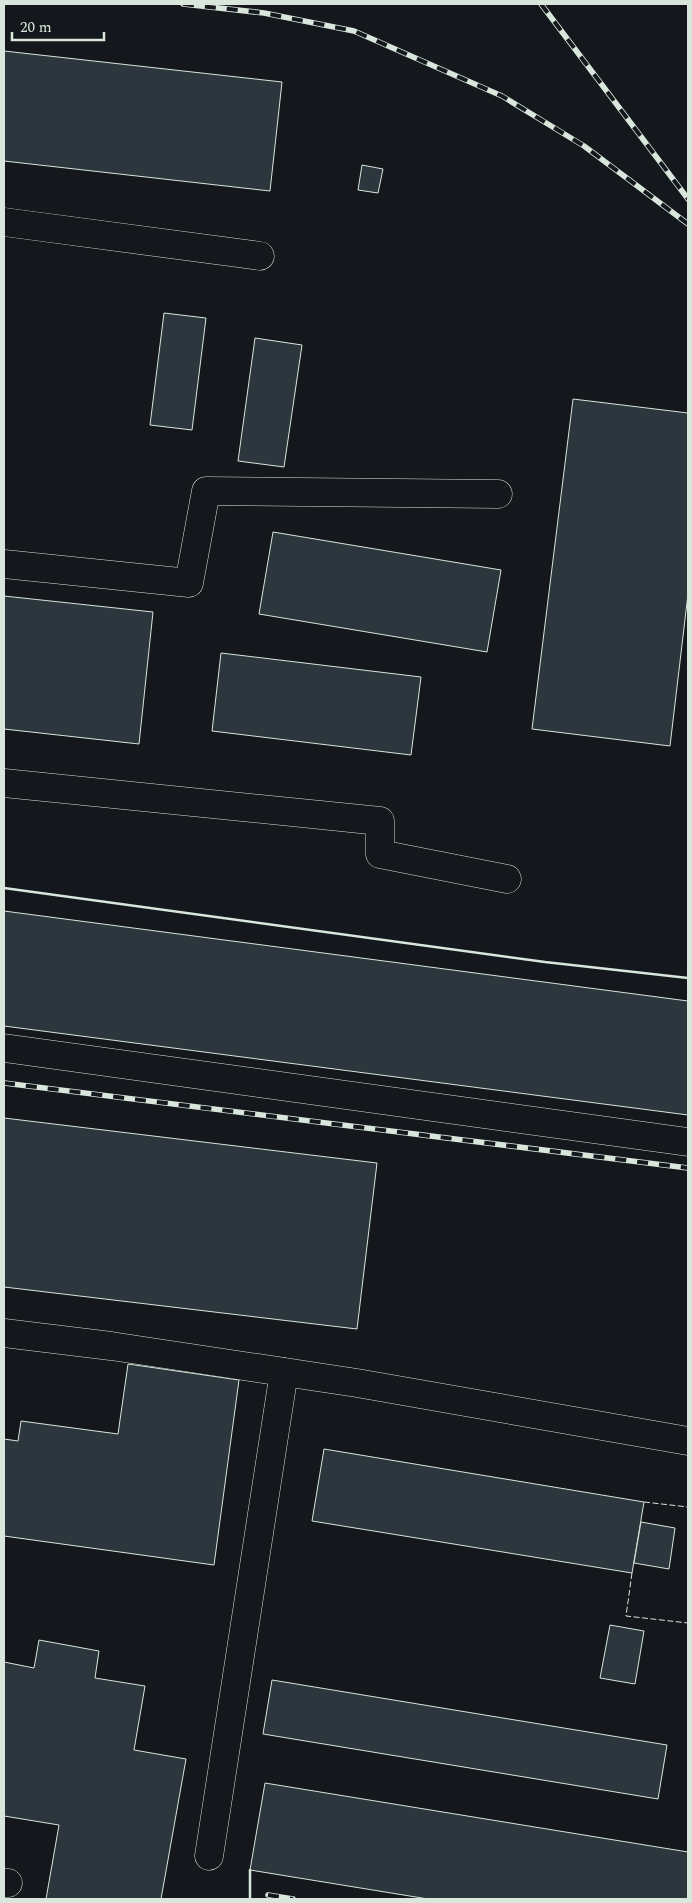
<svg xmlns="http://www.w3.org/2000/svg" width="692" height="1903" font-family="Spectral,serif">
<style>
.building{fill:#2c363c;stroke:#d8e6dc}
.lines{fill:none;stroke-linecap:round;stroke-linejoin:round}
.minor-casing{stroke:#d8e6dc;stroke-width:29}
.minor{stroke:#14181c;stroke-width:28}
.rail-casing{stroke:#d8e6dc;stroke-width:5.5}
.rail{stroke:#14181c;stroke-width:4;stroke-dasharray:11;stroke-linecap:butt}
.fence{stroke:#d8e6dc;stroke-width:1;stroke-dasharray:6 2.5;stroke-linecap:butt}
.wall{stroke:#d8e6dc;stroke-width:2.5}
</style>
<rect width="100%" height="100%" fill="#14181c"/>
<g class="building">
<path d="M4 51 282 82 270 191 4 161Z"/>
<path d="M362 165 383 169 378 193 358 190Z"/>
<path d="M164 313 206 318 192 430 150 425Z"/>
<path d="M255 338 302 345 284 467 238 461Z"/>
<path d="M573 399 688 413V594L670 746 532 729Z"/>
<path d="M273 532 501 570 487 652 259 614Z"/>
<path d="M4 596 153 612 139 744 4 729Z"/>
<path d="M221 653 421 677 411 755 212 731Z"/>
<path d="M4 911 688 1001V1115L4 1026Z"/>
<path d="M4 1118 377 1163 357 1329 4 1287Z"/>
<path d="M128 1364 239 1380 214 1565 4 1536V1439L18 1441 21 1421 118 1434Z"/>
<path d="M324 1449 644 1502 632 1573 312 1521Z"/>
<path d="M641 1522 675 1528 669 1569 634 1563Z"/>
<path d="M610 1625 644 1631 635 1684 600 1678Z"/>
<path d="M39 1640 99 1651 95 1678 145 1686 134 1750 186 1759 161 1899H46L59 1825 4 1816V1662L34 1668Z"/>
<path d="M272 1680 667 1745 658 1799 263 1734Z"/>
<path d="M265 1783 688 1852V1899H428L250 1870Z"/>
</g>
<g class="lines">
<defs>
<g id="minor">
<path d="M4 222 260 256"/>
<path d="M4 564 189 583 206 491 498 494"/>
<path d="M4 783 380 821V854L507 879"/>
<path d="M4 1048 688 1142"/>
<path d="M4 1333 111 1346 357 1383 688 1441"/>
<path d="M209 1856 284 1372"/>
<path d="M4 1883H8"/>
</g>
</defs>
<use href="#minor" class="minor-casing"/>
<use href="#minor" class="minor"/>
<defs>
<g id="rail">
<path d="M183 4 264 13 354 31 502 96 584 146 688 224"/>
<path d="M541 4 688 199"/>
<path d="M4 1083 688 1168"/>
<path d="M268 1895 293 1899"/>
</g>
</defs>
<use href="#rail" class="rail-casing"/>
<use href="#rail" class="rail"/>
<g class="fence">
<path d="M644 1502 688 1507"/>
<path d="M632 1573 626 1616 688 1623"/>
</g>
<g class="wall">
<path d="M4 888 545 962 688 978"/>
<path d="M250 1899V1870"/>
</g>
</g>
<rect width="692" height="1903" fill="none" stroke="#d8e6dc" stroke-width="10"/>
<path d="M12 32v8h92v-8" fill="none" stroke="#d8e6dc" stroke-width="2.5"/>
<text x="20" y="32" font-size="15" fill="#d8e6dc" stroke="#14181c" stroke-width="4" paint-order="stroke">20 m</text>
</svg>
